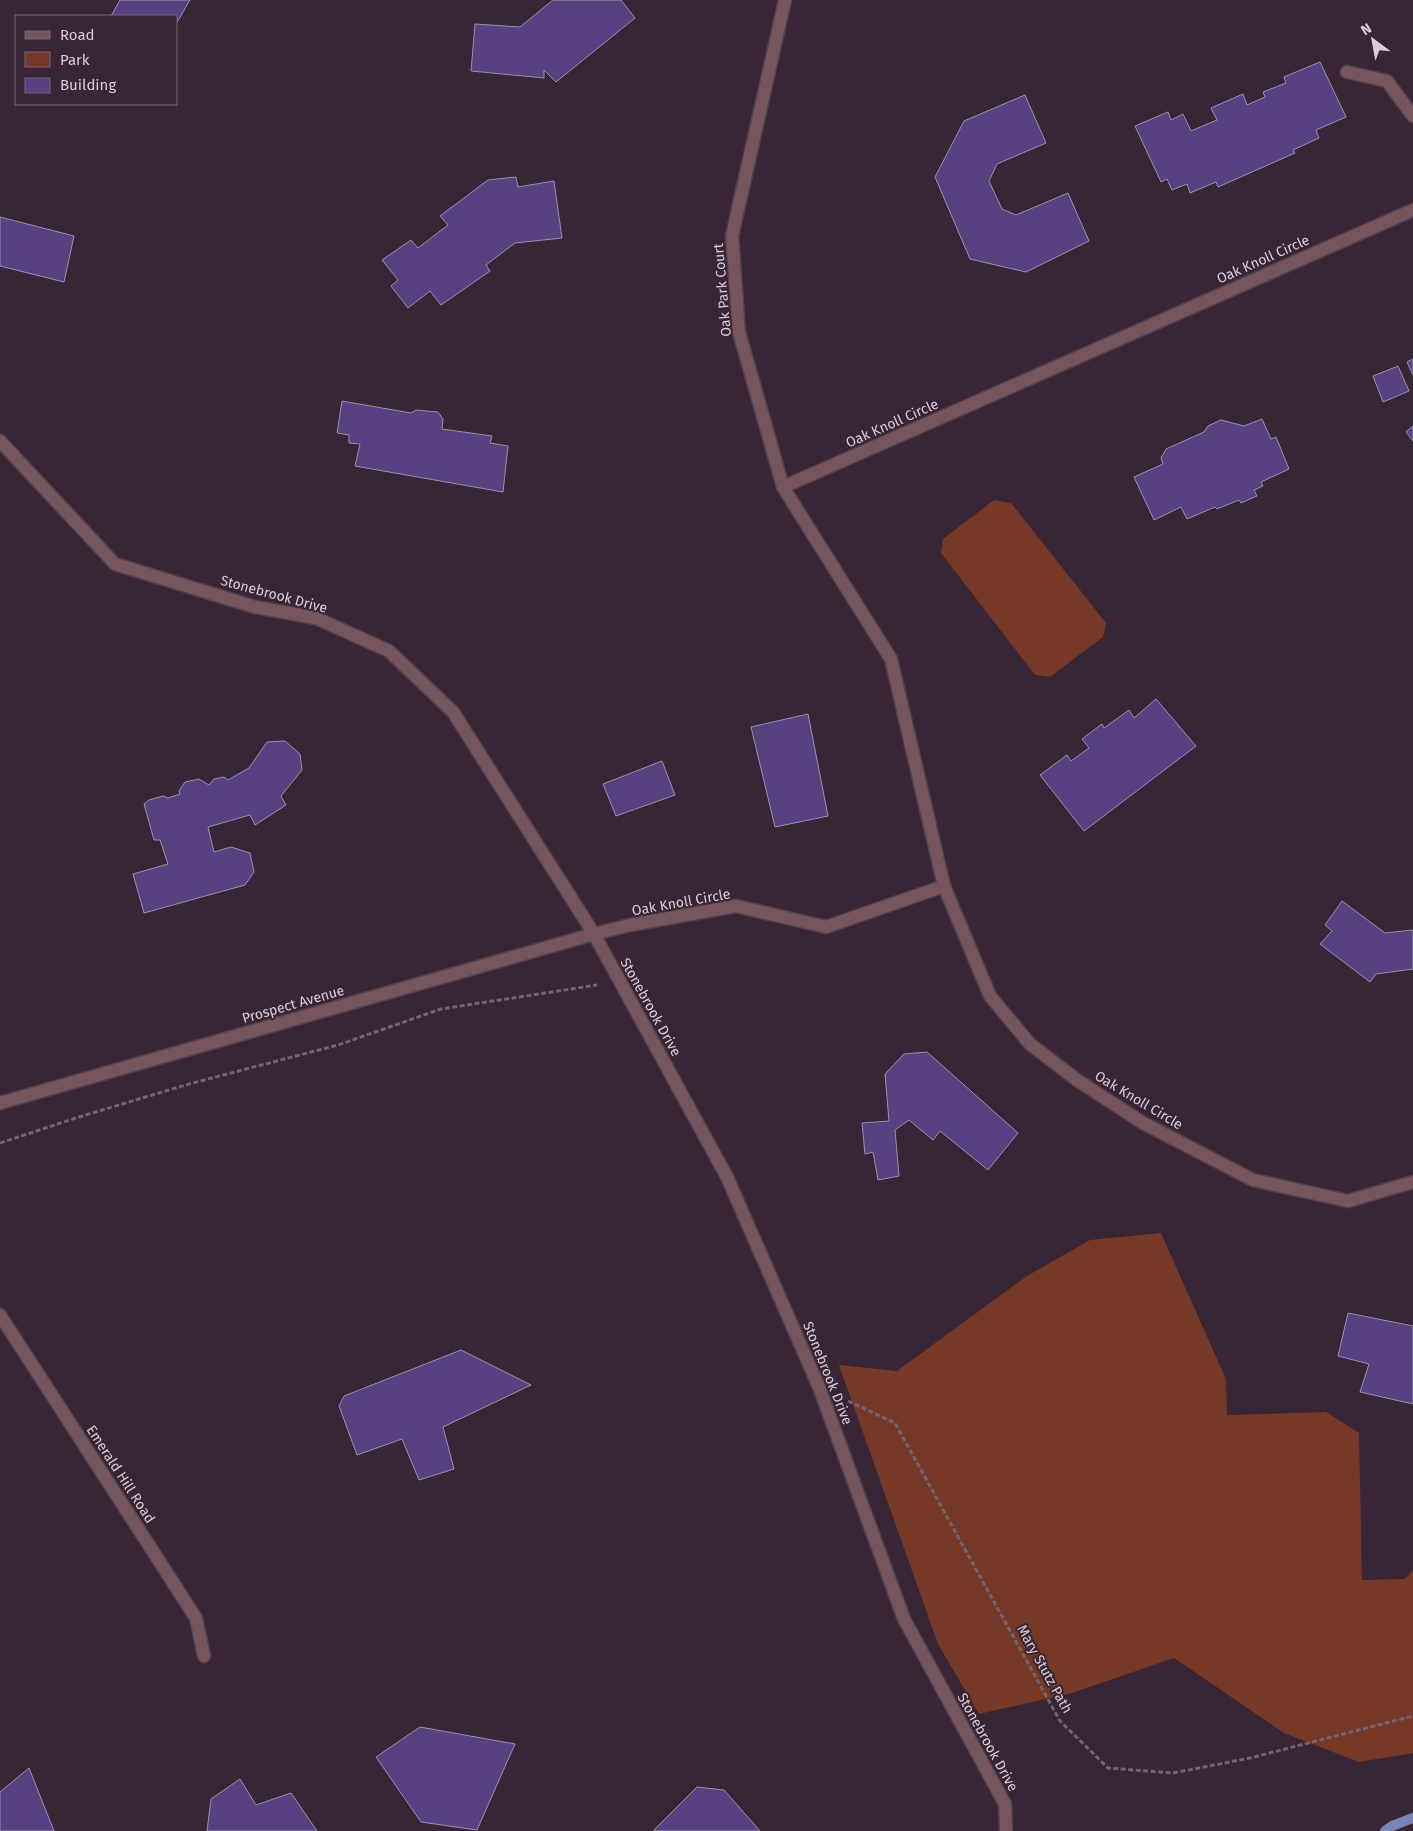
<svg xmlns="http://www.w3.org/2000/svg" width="1413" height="1831" font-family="'Fira Sans',sans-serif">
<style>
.green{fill:#763927}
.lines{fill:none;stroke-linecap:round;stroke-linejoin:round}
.stream{stroke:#7685b4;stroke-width:10}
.building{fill:#574181;stroke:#9a93ae}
.minor-casing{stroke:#524050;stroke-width:15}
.path{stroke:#746372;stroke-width:3;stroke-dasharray:5 2.5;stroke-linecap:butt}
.minor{stroke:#77555d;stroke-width:12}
.labels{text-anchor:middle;stroke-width:4;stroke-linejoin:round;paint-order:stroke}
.street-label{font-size:14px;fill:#daced8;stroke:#382536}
</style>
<rect width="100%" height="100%" fill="#382536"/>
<g class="green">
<path d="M994 500 1011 503 1106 623 1103 637 1050 677 1035 675 941 553 943 539Z"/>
<path d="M1161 1233 1226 1379 1227 1415 1326 1412 1359 1433 1362 1580 1405 1579 1413 1570V1753L1359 1762 1284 1733 1174 1658 1072 1693 979 1714 938 1644 839 1365 897 1371 1027 1276 1090 1240Z"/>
</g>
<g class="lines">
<path class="stream" d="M1385 1831 1392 1826 1413 1818"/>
</g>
<g class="building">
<path d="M120 0H190L176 24V16H111Z"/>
<path d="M553 0H621L635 18 556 82 544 70V78L471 71 475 24 520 27Z"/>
<path d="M1320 62 1346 117 1316 130 1319 138 1293 150 1295 153 1218 187 1216 182 1190 193 1187 184 1172 190 1167 179 1161 182 1135 126 1168 112 1171 120 1183 114 1191 131 1217 120 1211 108 1243 94 1247 105 1265 97 1263 92 1286 83 1284 77Z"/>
<path d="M1025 95 1046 143 997 164 989 181 1002 209 1016 215 1068 193 1089 241 1026 272 970 259 935 177 964 121Z"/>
<path d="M516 177 518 187 554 181 562 238 515 243 486 265 490 271 441 305 430 291 408 308 391 286 398 280 382 260 411 240 418 248 448 225 440 216 488 180Z"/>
<path d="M0 217 74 236 64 282 0 266Z"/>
<path d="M1413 359V375L1407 362Z"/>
<path d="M1398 366 1409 391 1383 402 1373 376Z"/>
<path d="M342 401 411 413 416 410 438 412 443 419 442 429 492 436 490 443 508 446 503 492 355 466 360 444 349 443V435L337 433Z"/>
<path d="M1262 419 1271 439 1276 437 1289 469 1261 482 1263 486 1254 490 1257 496 1241 503 1239 500 1217 509 1215 507 1187 519 1181 507 1154 520 1134 477 1163 464 1161 458 1166 449 1204 432 1208 426 1221 420 1244 426Z"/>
<path d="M1413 426V441L1406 432Z"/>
<path d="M1156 699 1196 746 1084 831 1040 775 1067 755 1071 761 1089 748 1082 739 1102 724 1104 728 1129 710 1134 718Z"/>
<path d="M808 714 828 816 775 827 751 727Z"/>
<path d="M285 741 300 754 302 770 281 796 286 805 255 825 250 815 208 827 214 852 231 847 250 853 254 872 245 885 144 913 133 874 168 864 160 840H154L144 804 149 800 163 796 168 798 180 794 179 791 185 782 199 779 209 785 214 779 224 777 228 780 249 768 267 742Z"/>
<path d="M662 761 675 795 616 816 603 784Z"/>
<path d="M1342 901 1385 933 1413 930V969L1376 974 1370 982 1320 944 1332 931 1325 925Z"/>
<path d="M927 1052 1018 1133 988 1170 940 1131 933 1140 909 1120 895 1130 899 1176 878 1180 873 1152 865 1154 862 1123 889 1121 885 1074 904 1054Z"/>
<path d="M1348 1313 1413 1326V1404L1360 1392 1369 1364 1338 1356Z"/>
<path d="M461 1350 531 1385 443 1427 454 1469 419 1480 402 1439 357 1455 339 1406 344 1396Z"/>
<path d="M420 1727 515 1744 477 1830 421 1822 376 1757Z"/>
<path d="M29 1768 54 1831H0V1792Z"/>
<path d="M240 1779 256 1805 291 1793 317 1831H207L211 1799Z"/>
<path d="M697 1787 724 1790 760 1831H653Z"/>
</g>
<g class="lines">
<defs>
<g id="minor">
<path d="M785 0 732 236 739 332 783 487 891 659 944 886 990 996 1030 1044 1077 1080 1143 1123 1253 1180 1348 1201 1413 1182"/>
<path d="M1347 72 1387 81 1413 116"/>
<path d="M0 441 115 564 255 607 316 618 389 651 453 712 594 934 727 1177 819 1387 904 1619 1005 1804 1006 1831"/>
<path d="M783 487 1413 210"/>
<path d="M0 1103 594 934 630 925 736 906 826 927 944 886"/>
<path d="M0 1315 196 1618 204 1656"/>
</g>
</defs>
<use href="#minor" class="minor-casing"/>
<g class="path">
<path d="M0 1143 79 1117 189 1084 338 1045 441 1009 597 985"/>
<path d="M848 1401 895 1423 1060 1721 1108 1768 1173 1773 1250 1758 1413 1716"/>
</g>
<use href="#minor" class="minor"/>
</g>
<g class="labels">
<g class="street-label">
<text transform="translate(1263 259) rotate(-24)" y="5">Oak Knoll Circle</text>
<text transform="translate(722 290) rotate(-95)" y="5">Oak Park Court</text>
<text transform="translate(892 423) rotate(-24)" y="5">Oak Knoll Circle</text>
<text transform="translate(274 594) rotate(15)" y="5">Stonebrook Drive</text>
<text transform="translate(681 902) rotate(-10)" y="5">Oak Knoll Circle</text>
<text transform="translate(293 1004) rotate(-16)" y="5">Prospect Avenue</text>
<text transform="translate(651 1007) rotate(61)" y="5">Stonebrook Drive</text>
<text transform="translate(1139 1100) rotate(31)" y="5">Oak Knoll Circle</text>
<text transform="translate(828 1373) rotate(68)" y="5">Stonebrook Drive</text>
<text transform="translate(121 1474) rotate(57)" y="5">Emerald Hill Road</text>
<text transform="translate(1045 1669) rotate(61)" y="5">Mary Stutz Path</text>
<text transform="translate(988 1742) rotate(61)" y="5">Stonebrook Drive</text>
</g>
</g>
<rect x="15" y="15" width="162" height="90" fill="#382536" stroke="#796977"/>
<rect x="25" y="31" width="25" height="8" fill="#77555d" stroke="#796977"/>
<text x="60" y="40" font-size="15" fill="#daced8">Road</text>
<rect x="25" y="52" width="25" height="15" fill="#763927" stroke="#796977"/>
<text x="60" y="65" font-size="15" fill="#daced8">Park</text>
<rect x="25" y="78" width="25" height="15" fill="#574181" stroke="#796977"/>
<text x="60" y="90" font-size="15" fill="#daced8">Building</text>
<g transform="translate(1373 40) rotate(328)" stroke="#382536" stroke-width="4" paint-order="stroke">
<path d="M0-4L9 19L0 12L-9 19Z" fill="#daced8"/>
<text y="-8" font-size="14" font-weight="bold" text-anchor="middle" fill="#daced8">N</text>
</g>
</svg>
